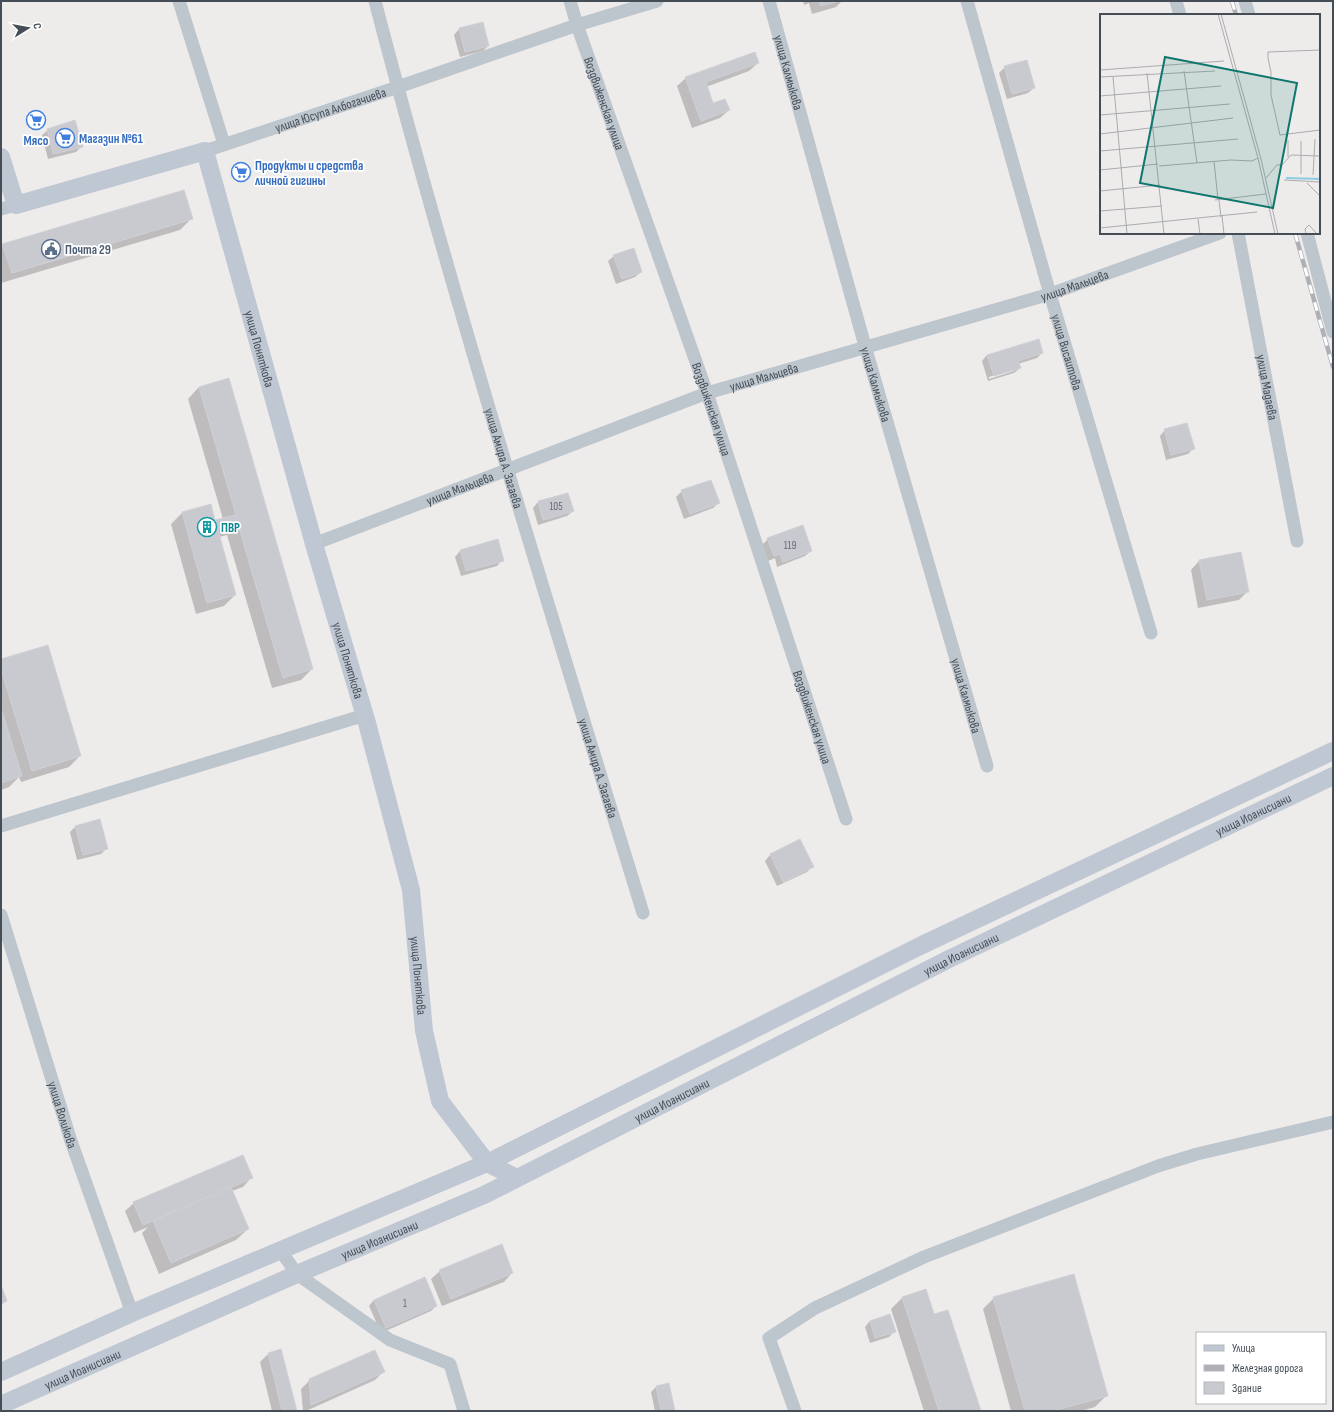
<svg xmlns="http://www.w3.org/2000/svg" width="1334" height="1412" font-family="'Sofia Sans Condensed',sans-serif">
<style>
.shadow{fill:#0003;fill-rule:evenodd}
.building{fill:#c8cad0;stroke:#d0d1d7}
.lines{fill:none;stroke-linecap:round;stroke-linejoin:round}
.street{stroke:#bdc5cd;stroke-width:13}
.secondary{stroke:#bfc7d3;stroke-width:18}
.rail-casing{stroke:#aeb0b5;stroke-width:4.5}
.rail{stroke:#fff;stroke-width:3;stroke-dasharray:9;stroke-linecap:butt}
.labels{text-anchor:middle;stroke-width:3.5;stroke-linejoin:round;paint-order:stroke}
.number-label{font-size:11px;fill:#666c75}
.street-label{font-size:13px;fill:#454d57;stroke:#fff}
.shop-label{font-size:13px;font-weight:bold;fill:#366cbe;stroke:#fff;text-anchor:start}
.service-label{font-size:13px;font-weight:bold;fill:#4e5e75;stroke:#fff;text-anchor:start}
.culture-label{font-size:13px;font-weight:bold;fill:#0d838f;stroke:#fff;text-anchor:start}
.inset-river{fill:none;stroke:#8bcce4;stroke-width:2}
.inset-road{fill:none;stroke:#aaacb0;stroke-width:1}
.view{fill:#0f766e;fill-opacity:0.15;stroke:#0f766e;stroke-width:2}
.inset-edge{fill:none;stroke:#454d57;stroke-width:2}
</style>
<rect width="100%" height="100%" fill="#eeebeb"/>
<g class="shadow">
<path d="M803 1H842L836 7 812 14 809 3 804 5Z"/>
<path d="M459 29 488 46 483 51 460 57 454 35Z"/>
<path d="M758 63 749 71 706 87 713 104 729 110 720 118 692 128 677 86 686 78Z"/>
<path d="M1005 67 1034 88 1028 93 1007 99 999 73Z"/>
<path d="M48 130 82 146 76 152 48 159 42 135Z"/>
<path d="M192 218 180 230 1 283V247L3 245Z"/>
<path d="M614 256 641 272 635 277 616 284 608 261Z"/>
<path d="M1042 353 1037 358 1018 364 1020 368 1014 373 988 381 982 361 987 355ZM1014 369V371L989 379V377Z"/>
<path d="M228 379 312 669 301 680 272 688 227 535 219 537 235 595 224 606 196 614 171 524 183 512 215 521 223 519 188 399 199 387Z"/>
<path d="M1165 430 1193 449 1188 454 1166 460 1160 436Z"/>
<path d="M682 491 719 503 713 508 684 519 676 497Z"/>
<path d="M538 502 573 511 567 516 538 525 533 508Z"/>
<path d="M768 539 811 551 805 556 777 567 775 558 768 561 762 545Z"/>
<path d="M460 551 502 560 497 566 461 576 455 557Z"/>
<path d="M1199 561 1248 591 1239 600 1198 608 1191 570Z"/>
<path d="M1 660 80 756 69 767 21 782 19 777 9 787 1 790Z"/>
<path d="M99 820 107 848 101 854 77 860 70 832 75 827Z"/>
<path d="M800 841 812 866 807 872 777 886 765 861 770 855Z"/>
<path d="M251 1178 243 1187 232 1191 248 1229 236 1240 159 1274 142 1233 148 1227 134 1233 125 1211 134 1203Z"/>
<path d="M440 1271 512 1273 504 1282 442 1306 431 1279Z"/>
<path d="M902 1298 933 1316 980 1411H924L891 1309Z"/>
<path d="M994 1298 1107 1395 1095 1407 1081 1411H1011L983 1309Z"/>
<path d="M374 1300 436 1306 431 1311 381 1333 369 1306Z"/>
<path d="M889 1315 895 1331 889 1337 870 1343 865 1327 870 1321Z"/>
<path d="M268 1354 296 1411H272L260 1362Z"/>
<path d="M383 1372 375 1380 306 1411H303L301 1389 310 1380Z"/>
<path d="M656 1387 674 1411H655L651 1392Z"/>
</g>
<g class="building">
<path d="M819 1H839L821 6Z"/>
<path d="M483 22 489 46 465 52 459 28Z"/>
<path d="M755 52 759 63 706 82 713 103 725 99 730 110 701 121 685 77Z"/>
<path d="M1027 60 1035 88 1012 94 1004 66Z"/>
<path d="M75 120 83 147 53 154 47 129Z"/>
<path d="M184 190 193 219 12 273 2 244Z"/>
<path d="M634 248 642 272 622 279 613 255Z"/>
<path d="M1039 339 1043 353 1018 361 1021 368 994 376 987 355Z"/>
<path d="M229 378 313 669 283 678 238 524 218 530 236 595 207 603 182 512 211 504 215 520 236 515 199 387Z"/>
<path d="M1187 423 1195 449 1171 455 1164 429Z"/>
<path d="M711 480 720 503 690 514 681 490Z"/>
<path d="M568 493 574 511 543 520 538 501Z"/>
<path d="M803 525 812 551 783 562 780 554 774 556 767 538Z"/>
<path d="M498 539 504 561 466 571 460 550Z"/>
<path d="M1241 552 1249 592 1207 600 1199 560Z"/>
<path d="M48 645 81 756 32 771 1 669V659Z"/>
<path d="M1 708 22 776 1 783Z"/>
<path d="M100 819 108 849 83 855 75 826Z"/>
<path d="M800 839 814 867 783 882 770 854Z"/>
<path d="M243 1155 253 1178 143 1225 133 1202Z"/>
<path d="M231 1187 249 1229 171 1263 153 1221Z"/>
<path d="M502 1244 513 1273 451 1299 439 1270Z"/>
<path d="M1074 1274 1108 1396 1053 1411H1025L993 1297Z"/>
<path d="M425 1277 437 1306 386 1328 374 1300Z"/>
<path d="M1 1285 7 1301 1 1304Z"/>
<path d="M926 1289 934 1314 948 1310 981 1411H939L902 1297Z"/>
<path d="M890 1314 896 1332 875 1338 870 1321Z"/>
<path d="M281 1349 297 1411H282L268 1353Z"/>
<path d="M375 1350 385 1372 311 1405 309 1379Z"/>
<path d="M669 1383 675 1411H661L656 1386Z"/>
</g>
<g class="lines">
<g class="street">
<path d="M179 1 224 144"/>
<path id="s1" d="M375 1C455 308 550 610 643 913"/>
<path id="s2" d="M570 1 577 25 707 393 846 819"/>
<path id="s3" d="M769 1 865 346 987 766"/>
<path id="s4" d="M967 1 1050 294 1151 633"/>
<path d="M1176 1 1180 15"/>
<path d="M1245 1 1249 15"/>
<path id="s5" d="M205 151 398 87 577 25 657 1"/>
<path d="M1 209 16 205"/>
<path id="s6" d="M1238 233 1297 541"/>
<path d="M1307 233 1333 332"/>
<path id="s7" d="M314 544 707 393 1050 294 1220 233"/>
<path d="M1 826 365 715"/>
<path id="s8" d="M1 915 71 1141 132 1313"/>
<path d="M280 1250 297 1274 390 1340 450 1364 464 1411"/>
<path d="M795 1411 769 1338 815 1308 924 1257 1158 1166 1197 1154 1333 1122"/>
</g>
<g class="secondary">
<path id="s9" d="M1 157 16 205 205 151 314 544 367 723 411 890 424 1031 440 1101 487 1163 517 1178"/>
<path d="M1 1372 132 1313 487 1163 922 945 1333 751"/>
<path id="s10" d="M1 1405 297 1274 484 1195 951 958 1333 776"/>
</g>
<defs>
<g id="rail">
<path d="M1232 1 1236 15"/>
<path d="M1295 233 1333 367"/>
</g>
</defs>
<use href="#rail" class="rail-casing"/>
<use href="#rail" class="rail"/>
</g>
<defs>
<symbol id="supermarket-ring" viewBox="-11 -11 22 22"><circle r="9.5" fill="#fff" stroke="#3f7fe0" stroke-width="1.5"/><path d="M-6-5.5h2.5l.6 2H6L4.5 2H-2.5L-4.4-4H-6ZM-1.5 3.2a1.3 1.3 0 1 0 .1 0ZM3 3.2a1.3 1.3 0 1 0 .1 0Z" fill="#3f7fe0"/></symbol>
<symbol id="civic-ring" viewBox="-11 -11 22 22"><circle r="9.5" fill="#fff" stroke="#5c6f8a" stroke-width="1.5"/><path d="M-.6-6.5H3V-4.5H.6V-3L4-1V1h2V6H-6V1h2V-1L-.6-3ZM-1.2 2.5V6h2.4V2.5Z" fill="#5c6f8a"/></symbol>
<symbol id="building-ring" viewBox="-11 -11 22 22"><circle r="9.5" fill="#fff" stroke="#0f9aa8" stroke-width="1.5"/><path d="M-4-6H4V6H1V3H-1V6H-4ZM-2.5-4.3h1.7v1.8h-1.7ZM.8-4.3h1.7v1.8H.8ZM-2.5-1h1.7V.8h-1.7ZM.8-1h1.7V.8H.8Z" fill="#0f9aa8"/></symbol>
</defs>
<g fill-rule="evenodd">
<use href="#supermarket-ring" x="25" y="109" width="22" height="22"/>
<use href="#supermarket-ring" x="54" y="127" width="22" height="22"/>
<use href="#supermarket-ring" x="230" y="161" width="22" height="22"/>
<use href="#civic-ring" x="40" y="238" width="22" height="22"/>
<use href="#building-ring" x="196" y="516" width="22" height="22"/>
</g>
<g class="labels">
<g class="number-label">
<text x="556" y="510">105</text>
<text x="790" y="549">119</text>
<text x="405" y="1307">1</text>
</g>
<g class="street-label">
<text dy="5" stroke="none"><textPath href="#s3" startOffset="74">улица Калмыкова</textPath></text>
<text dy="5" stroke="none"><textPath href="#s2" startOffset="108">Воздвиженская улица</textPath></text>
<text dy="5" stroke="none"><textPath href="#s5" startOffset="132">улица Юсупа Албогачиева</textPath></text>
<text dy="5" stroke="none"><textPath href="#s7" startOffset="804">улица Мальцева</textPath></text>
<text dy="5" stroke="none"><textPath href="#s9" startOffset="452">улица Поняткова</textPath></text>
<text dy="5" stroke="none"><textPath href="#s4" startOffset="365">улица Висаитова</textPath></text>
<text dy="5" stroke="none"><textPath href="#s7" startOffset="480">улица Мальцева</textPath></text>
<text dy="5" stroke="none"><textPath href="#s3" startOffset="398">улица Калмыкова</textPath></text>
<text dy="5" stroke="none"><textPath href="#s6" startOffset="157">улица Мадаева</textPath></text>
<text dy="5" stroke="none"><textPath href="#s2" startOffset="432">Воздвиженская улица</textPath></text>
<text dy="5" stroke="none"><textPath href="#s1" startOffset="475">улица Амира А. Загаева</textPath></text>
<text dy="5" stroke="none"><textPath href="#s7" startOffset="156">улица Мальцева</textPath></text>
<text dy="5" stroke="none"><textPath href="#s9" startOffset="776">улица Поняткова</textPath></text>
<text dy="5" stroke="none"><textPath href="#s3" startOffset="722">улица Калмыкова</textPath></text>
<text dy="5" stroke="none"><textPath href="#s2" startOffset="756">Воздвиженская улица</textPath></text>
<text dy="5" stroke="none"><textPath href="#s1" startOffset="799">улица Амира А. Загаева</textPath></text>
<text dy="5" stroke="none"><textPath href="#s10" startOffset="1385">улица Иоанисиани</textPath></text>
<text dy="5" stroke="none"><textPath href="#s10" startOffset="1061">улица Иоанисиани</textPath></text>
<text dy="5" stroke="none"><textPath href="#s9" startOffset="1100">улица Поняткова</textPath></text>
<text dy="5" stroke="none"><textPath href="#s10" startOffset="737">улица Иоанисиани</textPath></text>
<text dy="5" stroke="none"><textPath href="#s8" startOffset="209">улица Воликова</textPath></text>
<text dy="5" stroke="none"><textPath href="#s10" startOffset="413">улица Иоанисиани</textPath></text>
<text dy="5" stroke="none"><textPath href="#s10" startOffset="89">улица Иоанисиани</textPath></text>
</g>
<g class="shop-label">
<text x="79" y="143">Магазин №61</text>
<text x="36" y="145" text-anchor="middle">Мясо</text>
<text x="255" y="170">Продукты и средства<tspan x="255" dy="15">личной гигины</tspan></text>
</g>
<g class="service-label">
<text x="65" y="254">Почта 29</text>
</g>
<g class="culture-label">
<text x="221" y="532">ПВР</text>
</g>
</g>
<g transform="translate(1100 14)">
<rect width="220" height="220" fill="#eeebeb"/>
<path class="inset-river" d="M186 164 220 165"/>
<path class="inset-road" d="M118 0 158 144 175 220M121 0 161 145 178 220M220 36 168 38V44L171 58V81L180 121 220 116M0 56 124 47M84 57 97 149M47 59 64 220M0 63 115 57M13 63 27 220M0 82 121 72M0 101 130 90M0 120 133 104M0 137 138 125M188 143V126M114 147 118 186M59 152 131 146 152 147 158 144M0 156 58 150M201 160V127M213 161 215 125M166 164 177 151H182L191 141 220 142M184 166 220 168M207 169 220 182M0 177 60 171M115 186 166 180M119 186 121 203M0 197 62 192M122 202 124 220M98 205 100 220M0 214 157 198M206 220 205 215 209 211 217 220"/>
<path class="view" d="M65 43 197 69 173 194 40 169Z"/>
<rect width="220" height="220" class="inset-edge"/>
</g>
<rect width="1334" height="1412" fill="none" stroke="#454d57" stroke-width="4"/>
<rect x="1196" y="1332" width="130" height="72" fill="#ffffff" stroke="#b5b8bc"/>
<rect x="1204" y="1345" width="20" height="6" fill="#bfc7d3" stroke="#b5b8bc"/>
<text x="1232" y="1352" font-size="12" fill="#454d57">Улица</text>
<rect x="1204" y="1365" width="20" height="6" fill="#aeb0b5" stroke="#b5b8bc"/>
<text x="1232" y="1372" font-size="12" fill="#454d57">Железная дорога</text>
<rect x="1204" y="1382" width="20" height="12" fill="#c8cad0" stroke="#b5b8bc"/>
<text x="1232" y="1392" font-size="12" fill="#454d57">Здание</text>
<g transform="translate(28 28) rotate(79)" stroke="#ffffff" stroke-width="3" paint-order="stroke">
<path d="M0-3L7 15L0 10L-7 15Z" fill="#454d57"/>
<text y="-6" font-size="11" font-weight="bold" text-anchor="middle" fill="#454d57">С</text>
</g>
</svg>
